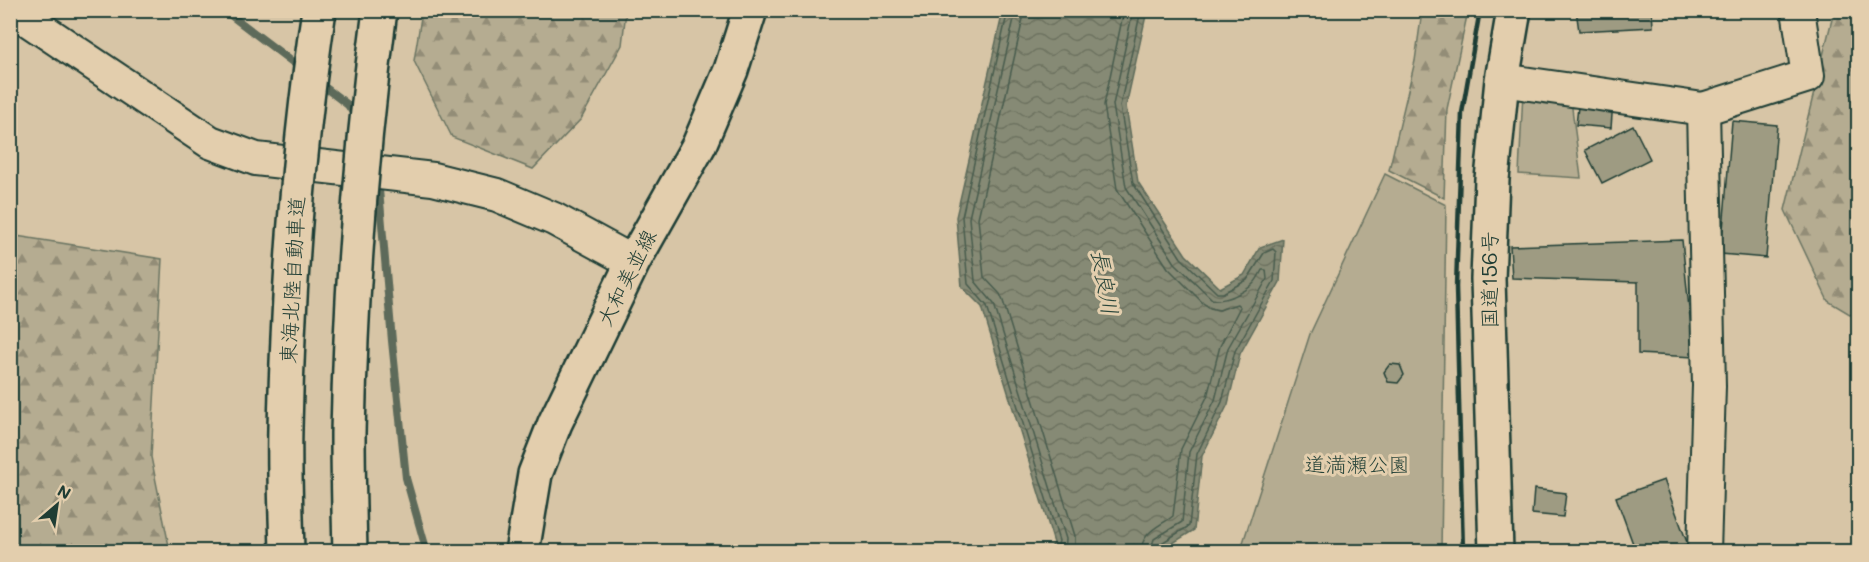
<svg xmlns="http://www.w3.org/2000/svg" width="1869" height="562" font-family="Mali,'Klee One',sans-serif">
<style>
.green{fill:#b5ac91;stroke:#6a7462;stroke-width:1.5}
.forest{fill:url(#forest-firs);stroke:#6a7462;stroke-width:1.5}
.water{fill:url(#water-waves);stroke:#5d6b5a;stroke-width:1.5}
.lines{fill:none;stroke-linecap:round;stroke-linejoin:round}
.shore{stroke:#485c4e;stroke-width:1.5}
.stream{stroke:#5d6b5a;stroke-width:8}
.building{fill:#9e9b82;stroke:#1f3d34;stroke-width:1.5}
.street-casing{stroke:#1f3d34;stroke-width:36}
.primary-casing{stroke:#1f3d34;stroke-width:38}
.highway-casing{stroke:#1f3d34;stroke-width:38}
.street{stroke:#e3cead;stroke-width:32}
.primary{stroke:#e3cead;stroke-width:33}
.highway{stroke:#e3cead;stroke-width:33}
.rail{stroke:#1f3d34;stroke-width:4.5}
.highway-bridge-casing{stroke:#1f3d34;stroke-width:38;stroke-linecap:butt}
.highway-bridge{stroke:#e3cead;stroke-width:33}
.labels{text-anchor:middle;stroke-width:6;stroke-linejoin:round;paint-order:stroke}
.street-label{font-size:21px;fill:#1f3d34;stroke:#e3cead}
.park-label{font-size:21px;fill:#264339;stroke:#e3cead}
.water-label{font-size:22px;font-style:italic;fill:#29453a;stroke:#e3cead}
</style>
<defs>
<pattern id="forest-firs" width="22" height="20" patternUnits="userSpaceOnUse" patternTransform="scale(1.5)"><rect width="22" height="20" fill="#b5ac91"/><path d="M5 1l3.5 6h-7zM16 11l3.5 6h-7z" fill="#938d77"/></pattern>
<pattern id="water-waves" width="16" height="10" patternUnits="userSpaceOnUse" patternTransform="scale(1.5)"><rect width="16" height="10" fill="#868a74"/><path d="M0 5q4-4 8 0t8 0" fill="none" stroke="#6d7260"/></pattern>
</defs>
<rect width="100%" height="100%" fill="#d7c5a6"/>
<filter id="ink" filterUnits="userSpaceOnUse"><feTurbulence type="fractalNoise" baseFrequency=".0167" numOctaves="2"/><feDisplacementMap in="SourceGraphic" scale="12" xChannelSelector="R" yChannelSelector="G"/><feConvolveMatrix kernelMatrix="1 2 1 2 8 2 1 2 1" color-interpolation-filters="sRGB"/></filter>
<g filter="url(#ink)">
<g class="green">
<path d="M1523 92 1570 93 1581 178 1519 174Z"/>
<path d="M1385 174 1446 205 1441 551 1240 552 1310 334Z"/>
</g>
<g class="forest">
<path d="M422 11V10L626 11 622 45 581 119 533 169 452 137 414 61Z"/>
<path d="M1422 11H1468L1447 109 1444 198 1389 170 1415 61Z"/>
<path d="M1834 11H1858V319L1828 301 1785 210Z"/>
<path d="M10 235 162 259 151 457 170 551H11Z"/>
</g>
<path class="water" d="M1003 11H1147L1126 106 1138 182 1186 255 1220 288 1244 275 1260 247 1283 239 1280 282 1240 354 1228 404 1202 456 1194 530 1160 551H1049L1054 543 982 307 962 287 956 217Z"/>
<g class="lines">
<g class="shore">
<path d="M1008 10 962 217 968 284 987 306 1059 541 1056 552"/>
<path d="M1016 10 969 218 975 281 994 304 1066 539 1065 552"/>
<path d="M1025 10 978 218 984 277 1000 294 1003 301 1075 536V552"/>
<path d="M1124 10 1104 105 1117 189 1168 268 1203 303 1210 308 1219 310 1237 304 1240 307 1220 346 1207 397 1181 449 1173 516C1159 527 1142 531 1141 552"/>
<path d="M1133 10 1113 105 1126 187 1175 263 1212 299C1223 303 1246 292 1254 283 1257 280 1260 274 1262 270H1266L1267 279 1228 348 1215 400 1189 452 1182 522 1154 539 1150 552"/>
<path d="M1141 10 1120 106 1133 183 1181 258 1217 293H1223L1247 280 1264 253 1273 249 1276 252 1274 281 1235 351 1222 402 1197 454 1189 526 1160 544 1158 552"/>
</g>
<g class="stream">
<path d="M224 10 303 70"/>
<path d="M318 82 348 105 358 120"/>
<path d="M378 178 392 341 406 478 427 552"/>
</g>
</g>
<g class="building">
<path d="M1576 10H1652L1653 27 1579 31Z"/>
<path d="M1579 98 1613 101 1611 128 1576 125Z"/>
<path d="M1732 121 1777 125 1766 258 1721 254Z"/>
<path d="M1633 125 1650 159 1602 183 1585 150Z"/>
<path d="M1682 240 1694 357 1638 354V282L1512 278 1510 246Z"/>
<path d="M1390 364 1400 365 1404 375 1398 383 1388 382 1384 372Z"/>
<path d="M1664 480 1688 545 1669 552H1636L1616 497Z"/>
<path d="M1534 489 1566 493 1563 517 1532 514Z"/>
</g>
<g class="lines">
<defs>
<g id="street">
<path d="M13 10 210 142 256 159 433 179 497 195 554 219 633 262"/>
<path d="M1502 80 1703 109 1709 386 1704 552"/>
<path d="M1703 109 1808 76 1798 10"/>
</g>
<path id="primary" d="M522 552 535 474 555 423 633 262 699 145 731 70 750 10"/>
<path id="highway" d="M1496 552 1488 279 1492 179 1502 80 1514 10"/>
</defs>
<use href="#street" class="street-casing"/>
<use href="#primary" class="primary-casing"/>
<use href="#highway" class="highway-casing"/>
<use href="#street" class="street"/>
<use href="#primary" class="primary"/>
<use href="#highway" class="highway"/>
<path class="rail" d="M1463 552 1456 287 1462 113 1480 10"/>
<defs>
<g id="highway-bridge">
<path d="M287 552C286 511 284 469 285 428 288 289 298 149 319 10"/>
<path d="M350 552C349 512 348 472 348 433 351 292 361 151 380 10"/>
</g>
</defs>
<use href="#highway-bridge" class="highway-bridge-casing"/>
<use href="#highway-bridge" class="highway-bridge"/>
</g>
</g>
<g class="labels">
<g class="street-label">
<text transform="translate(627 278) rotate(-63)" y="7">大和美並線</text>
<text transform="translate(293 280) rotate(-87)" y="7">東海北陸自動車道</text>
<text transform="translate(1490 280) rotate(-90)" y="7">国道156号</text>
</g>
<g class="park-label">
<text x="1357" y="472">道満瀬公園</text>
</g>
<g class="water-label">
<text transform="translate(1105 282) rotate(80)" y="8">長良川</text>
</g>
</g>
<rect width="1869" height="562" fill="none" stroke="#e3cead" stroke-width="36"/>
<rect x="18" y="18" width="1833" height="526" fill="none" stroke="#1f3d34" stroke-width="2" filter="url(#ink)"/>
<g transform="translate(57 505) rotate(29)" stroke="#e3cead" stroke-width="4.5" paint-order="stroke">
<path d="M0-4.5L10 22L0 15L-10 22Z" fill="#1f3d34"/>
<text y="-9" font-size="16" font-weight="bold" text-anchor="middle" fill="#1f3d34">N</text>
</g>
</svg>
